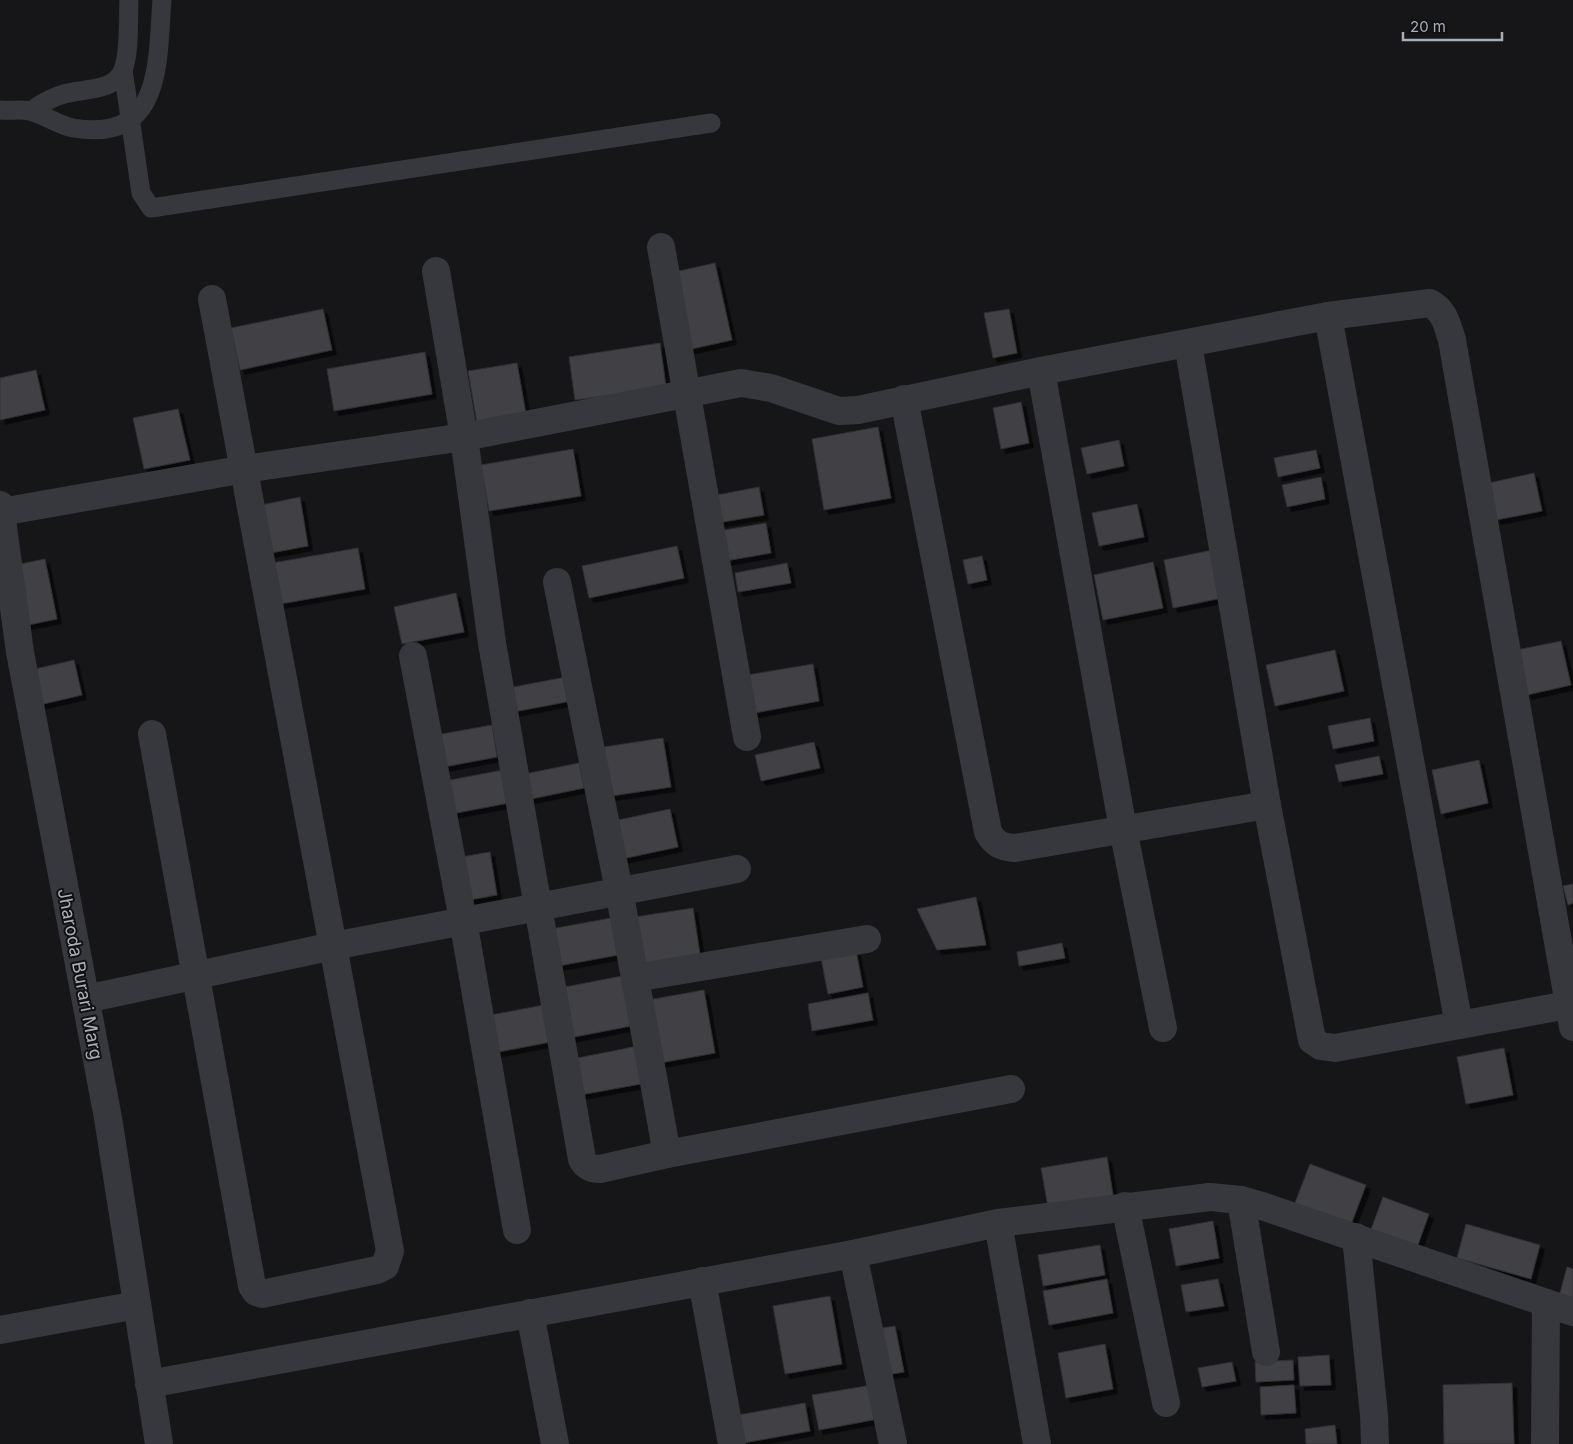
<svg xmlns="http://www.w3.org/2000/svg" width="1573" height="1444" font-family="Inter,sans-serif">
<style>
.building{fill:#404145;stroke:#303034;filter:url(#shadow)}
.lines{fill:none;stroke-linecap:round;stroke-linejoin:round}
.service{stroke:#37383d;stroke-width:19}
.minor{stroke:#37383d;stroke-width:28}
.tertiary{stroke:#37383d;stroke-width:28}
.labels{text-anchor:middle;stroke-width:4;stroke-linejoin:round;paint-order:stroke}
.street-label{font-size:18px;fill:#a8adb8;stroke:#111113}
</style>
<defs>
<filter id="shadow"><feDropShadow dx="4.5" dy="4.5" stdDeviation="0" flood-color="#0009"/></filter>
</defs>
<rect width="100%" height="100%" fill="#161618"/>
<g class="building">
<path d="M715 263 732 340 687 350 670 273Z"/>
<path d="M323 309 332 350 240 370 231 328Z"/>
<path d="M1009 309 1017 353 993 358 984 313Z"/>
<path d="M660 343 666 387 575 400 569 357Z"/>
<path d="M425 352 432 394 334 411 327 369Z"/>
<path d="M517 363 526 414 477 423 468 371Z"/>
<path d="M36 370 45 410 0 420V378Z"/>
<path d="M1021 402 1029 443 1001 449 993 408Z"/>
<path d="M178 409 190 460 144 469 133 418Z"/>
<path d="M878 427 891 498 824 510 812 439Z"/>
<path d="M1119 440 1124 466 1087 474 1081 448Z"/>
<path d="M573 449 581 496 489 511 481 465Z"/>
<path d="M1316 450 1320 468 1278 477 1274 458Z"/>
<path d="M1534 473 1542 511 1496 520 1489 483Z"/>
<path d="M1321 477 1325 499 1287 507 1282 485Z"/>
<path d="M759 487 764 515 717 523 712 496Z"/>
<path d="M300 497 308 546 265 554 257 506Z"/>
<path d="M1137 504 1144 537 1099 546 1092 513Z"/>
<path d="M766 523 771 553 725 561 719 531Z"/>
<path d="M677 546 684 578 589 598 582 566Z"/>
<path d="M358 548 365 589 274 605 267 564Z"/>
<path d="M1213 550 1222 598 1173 608 1164 560Z"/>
<path d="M982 556 987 580 968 584 963 560Z"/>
<path d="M45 559 57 619 23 626 11 566Z"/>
<path d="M1153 562 1163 608 1103 620 1094 575Z"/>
<path d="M787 563 791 583 738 592 735 573Z"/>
<path d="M456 593 464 632 402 644 394 607Z"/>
<path d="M1561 641 1571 685 1527 695 1517 650Z"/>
<path d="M1335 650 1344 691 1275 706 1266 665Z"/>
<path d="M74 660 82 695 39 705 31 670Z"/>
<path d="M813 664 819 701 754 713 747 675Z"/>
<path d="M566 677 571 701 508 713 503 689Z"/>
<path d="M1370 718 1374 741 1333 749 1328 726Z"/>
<path d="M492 725 497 757 438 768 431 736Z"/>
<path d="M663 738 671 787 611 796 604 747Z"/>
<path d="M814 742 820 768 761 781 755 755Z"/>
<path d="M1379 756 1383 774 1339 782 1335 765Z"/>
<path d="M1479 760 1488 803 1441 814 1432 770Z"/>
<path d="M579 763 584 788 526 800 520 775Z"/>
<path d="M508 769 514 802 446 815 440 782Z"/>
<path d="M670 809 678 847 617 860 609 822Z"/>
<path d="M490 852 497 895 463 901 456 858Z"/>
<path d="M1573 884V903L1568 905 1563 886Z"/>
<path d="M976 897 986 945 937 950 917 909Z"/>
<path d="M693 908 701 961 643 970 635 917Z"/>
<path d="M611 918 618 955 553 967 546 930Z"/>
<path d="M1062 943 1065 958 1019 966 1017 952Z"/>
<path d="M856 951 863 987 828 994 821 958Z"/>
<path d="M622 976 631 1026 569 1038 560 988Z"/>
<path d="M704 990 715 1053 654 1064 643 1001Z"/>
<path d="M868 993 873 1020 812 1031 808 1004Z"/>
<path d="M549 1004 556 1041 493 1053 486 1016Z"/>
<path d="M638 1046 646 1083 580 1095 573 1059Z"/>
<path d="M1504 1048 1513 1095 1466 1104 1457 1057Z"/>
<path d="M1107 1157 1113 1195 1048 1207 1041 1168Z"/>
<path d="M1310 1164 1366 1185 1349 1230 1293 1208Z"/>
<path d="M1383 1197 1429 1214 1415 1253 1369 1235Z"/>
<path d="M1213 1221 1219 1258 1176 1266 1169 1229Z"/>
<path d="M1466 1224 1540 1245 1531 1279 1457 1258Z"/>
<path d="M1100 1245 1105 1275 1043 1286 1038 1255Z"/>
<path d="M1567 1267 1573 1269V1308L1557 1304Z"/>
<path d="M1107 1279 1113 1313 1049 1325 1043 1291Z"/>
<path d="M1218 1279 1224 1306 1186 1312 1181 1285Z"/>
<path d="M830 1296 842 1364 785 1374 773 1306Z"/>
<path d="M895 1326 904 1372 885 1375 877 1329Z"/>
<path d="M1105 1344 1113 1389 1066 1398 1058 1353Z"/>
<path d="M1329 1355 1331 1385 1300 1386 1298 1357Z"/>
<path d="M1293 1360 1294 1380 1256 1382 1255 1362Z"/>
<path d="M1232 1362 1236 1381 1202 1387 1198 1368Z"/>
<path d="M1512 1383 1514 1444H1444L1443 1385Z"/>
<path d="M872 1385 878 1419 819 1430 812 1395Z"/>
<path d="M1294 1385 1296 1413 1261 1415 1260 1387Z"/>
<path d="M805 1403 810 1431 738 1444 733 1416Z"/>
<path d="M1335 1425 1337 1444H1306L1305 1429Z"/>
</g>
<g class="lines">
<g class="service">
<path d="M123 70 141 193 151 208 711 123"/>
<path d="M0 110C9 111 22 109 30 111 45 115 58 125 73 128 163 143 157 63 162 0"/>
<path d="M30 111C40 105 50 98 61 95 80 88 114 93 123 70 130 52 128 20 129 0"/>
</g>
<g class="minor">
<path d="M661 247 747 737"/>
<path d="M436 271 464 437 492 643 582 1159C586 1167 591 1169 600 1169L667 1154 1011 1089"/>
<path d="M1188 344 1267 805 1312 1040 1321 1046 1335 1048 1573 1004"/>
<path d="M1041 371 1123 829 1163 1028"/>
<path d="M904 399 988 832C995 844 1001 847 1015 848L1267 805"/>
<path d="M1 512 245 469 464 437 741 383 771 388 839 411 858 410 1041 371 1328 316"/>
<path d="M557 582 619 890 667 1154"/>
<path d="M413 656 463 920 517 1230"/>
<path d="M152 734 252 1286 256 1292 262 1294 377 1270 385 1266 390 1251 212 299"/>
<path d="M635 978 867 939"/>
<path d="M86 999 333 946 737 869"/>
<path d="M1459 1025 1328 316 1430 303C1445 311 1447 325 1452 340L1573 1027"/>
<path d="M1241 1200 1266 1352"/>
<path d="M1125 1206 1166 1403"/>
<path d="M998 1223 1037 1444"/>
<path d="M1356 1237 1374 1415 1375 1444"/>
<path d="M853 1254 893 1444"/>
<path d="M702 1281 732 1444"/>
<path d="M530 1313 555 1444"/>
<path d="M0 1330 137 1305"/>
<path d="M149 1384 853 1254 998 1223 1210 1197 1241 1200 1262 1206 1573 1312"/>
<path d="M1545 1444 1546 1303"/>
</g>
<path class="tertiary" d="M0 505 20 652 108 1118 159 1444"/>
</g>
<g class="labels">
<g class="street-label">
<text transform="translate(80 974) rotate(79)" y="6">Jharoda Burari Marg</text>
</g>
</g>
<path d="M1403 32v8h99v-8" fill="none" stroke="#a8adb8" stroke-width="2.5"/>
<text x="1410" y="32" font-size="15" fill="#a8adb8" stroke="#111113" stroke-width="4" paint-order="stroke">20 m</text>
</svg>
